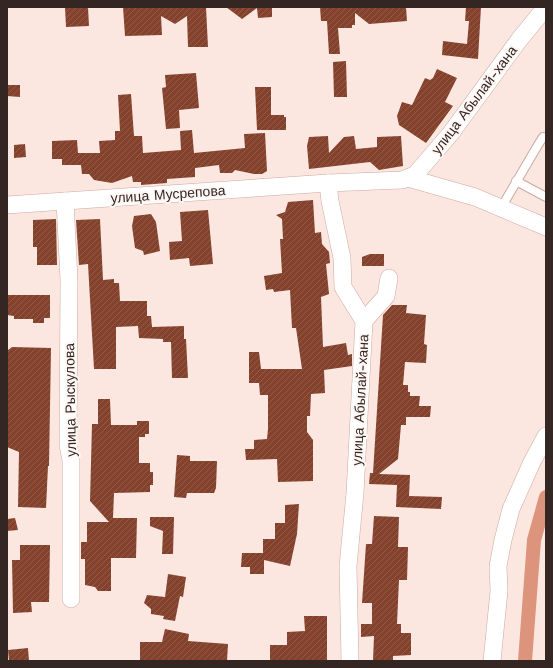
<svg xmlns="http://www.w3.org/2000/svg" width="553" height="668" font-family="'Work Sans',sans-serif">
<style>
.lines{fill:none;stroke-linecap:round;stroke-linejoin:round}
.canal{stroke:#dd947c;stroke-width:14}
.building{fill:url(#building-hatch)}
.lane-casing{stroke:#cbaa9f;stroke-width:10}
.street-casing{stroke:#cbaa9f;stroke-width:18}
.lane{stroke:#fff;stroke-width:8}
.street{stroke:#fff;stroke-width:17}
.labels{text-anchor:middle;stroke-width:4;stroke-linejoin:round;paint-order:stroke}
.street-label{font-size:14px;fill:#342723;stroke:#fef7f5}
</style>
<defs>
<pattern id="building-hatch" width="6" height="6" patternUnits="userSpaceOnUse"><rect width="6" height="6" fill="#84422d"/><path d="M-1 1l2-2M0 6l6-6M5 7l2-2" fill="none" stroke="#905b4a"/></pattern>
</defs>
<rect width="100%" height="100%" fill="#fce6e0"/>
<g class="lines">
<path class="canal" d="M525 661 534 540 546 497"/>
</g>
<g class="building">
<path d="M65 7H88L89 26 66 27Z"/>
<path d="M123 7H206L208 47H188L187 16 175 24 161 16 162 35 125 36Z"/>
<path d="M226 7H272V17L258 18 257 8 242 19Z"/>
<path d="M320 7H406L407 21 369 24 355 13V25H352V28H338L340 54H329L327 21H321Z"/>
<path d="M466 7H481L478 59 442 55 443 41 467 44 469 21H465Z"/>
<path d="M346 61 347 97H334L333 62Z"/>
<path d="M437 69 457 78 445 102 453 106 426 143 399 125 397 116 402 102 412 105 425 78 430 80 433 78Z"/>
<path d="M196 73 199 108 179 110 180 128 166 129 162 88 166 87 165 75Z"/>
<path d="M7 85H20V97L7 96Z"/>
<path d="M255 87H271V115H284V117H286V130H257Z"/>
<path d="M131 94 134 136H142L143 153 181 150 180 131 192 130 194 153 245 148 244 134 265 133 267 171 262 174H254L235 170 232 173H220L219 165 195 168V177L167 179V183L141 185V182H133L132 176 112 183 94 180 89 174H82L81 165H62V159H52V141L77 140 78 153H100L99 141 115 140V131H120L118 95Z"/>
<path d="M328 136 329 153 344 137 354 136 356 149 377 147V137L401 136 403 166 379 170 370 162 309 169 307 146 309 137Z"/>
<path d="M25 144 26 157 14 158V145Z"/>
<path d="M313 200 315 233 321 232 322 244 329 252 330 263 326 264 329 294 321 297 323 347 346 343 348 355 352 354V366L324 370 325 393 311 394 310 416H307V432L313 440V481L278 482 277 459 246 460 245 449H254V440L267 439 268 429V395H260L259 383H249V352H259L261 369H302L296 328H292L290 290 274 292 273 289 266 290 264 276 282 273 280 239H283L282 219 276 215 285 212 288 202Z"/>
<path d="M208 210 213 264 190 266 189 258 170 260 169 242 182 241 180 212Z"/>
<path d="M151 214 156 222 160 251 144 255 143 251 135 248 132 226 134 216Z"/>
<path d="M56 219 57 265H37V247H33V220Z"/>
<path d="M100 219 103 280 114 279V283H119L120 301H147V316H151L152 327 184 326V339H186L188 378H172L171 342H163V339L139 338 138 326 116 327V369H94L88 264 79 265 76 220Z"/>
<path d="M370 254H384V266H362V257Z"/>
<path d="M7 295H50V318H44V323H33V319H14V316L7 315Z"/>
<path d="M392 305H407L406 313 426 315 424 344 427 345 426 363 405 362 403 385H408V392H410V396H420L419 406H431L430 417H406V425H401L398 459 379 474 410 475 409 496 442 497 441 509 396 507 397 485 369 484 370 473H373L383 315Z"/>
<path d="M12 347 51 348 49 466H48L46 508 18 507 19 452 7 447 8 350Z"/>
<path d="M98 399H110L111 425H137V421H149V434H145V437H139V463H150V472H153V485H150V492L114 493 113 518H137L136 558H111V591H98L95 587 85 585V559H81V542H87V522H109L90 501 92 424H98Z"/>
<path d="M177 455 190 456V461H217L216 488 214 493H187L186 498 174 497Z"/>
<path d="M299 504 297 534 290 566 264 560V574H250V567H241L242 553H263V539H275V523H285V505Z"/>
<path d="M374 516 399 517 398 547H408L407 580H399L397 624H401V633H411V655L393 656V661H373L374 636 361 637V624H372V603H362L366 544H372Z"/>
<path d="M150 517H174L173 554H162L163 531 150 526Z"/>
<path d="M15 518 18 530 7 531V519Z"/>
<path d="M20 545H50L49 602H31L32 612 13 613 12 560H20Z"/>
<path d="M168 574 186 577 183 597 180 596 175 621 163 619 164 616 151 614V609L144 603 147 595 165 597Z"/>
<path d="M304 616H327V661H270V645H287V632L305 631Z"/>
<path d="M165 629 189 634 188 641 228 644 227 661H140V642H162Z"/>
<path d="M28 648 29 661H9L8 650Z"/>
</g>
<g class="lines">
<defs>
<g id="lane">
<path d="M516 181 546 197"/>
<path d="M501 208 538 145 543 137 546 138"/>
</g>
<g id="street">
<path d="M408 178 475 197 546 227"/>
<path d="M328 183 330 201 342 258 343 287 364 321 355 493 348 566 350 661"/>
<path d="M65 201 69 280 68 445 71 460V599"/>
<path d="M7 205 328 183 402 180 415 175 451 133 519 40 546 7"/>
<path d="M364 321 386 296 389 278"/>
<path d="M492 661 499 591 498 566 503 540 511 509 532 462 546 436"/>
</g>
</defs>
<use href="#lane" class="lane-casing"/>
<use href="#street" class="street-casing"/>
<use href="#lane" class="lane"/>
<use href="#street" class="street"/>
</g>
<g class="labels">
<g class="street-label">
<text transform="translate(474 100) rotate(-53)" y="5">улица Абылай-хана</text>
<text transform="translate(168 194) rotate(-4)" y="5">улица Мусрепова</text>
<text transform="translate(70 400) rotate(-91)" y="5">улица Рыскулова</text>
<text transform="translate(360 400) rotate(-87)" y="5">улица Абылай-хана</text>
</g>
</g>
<rect width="553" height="668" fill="none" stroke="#342723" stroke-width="16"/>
</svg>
